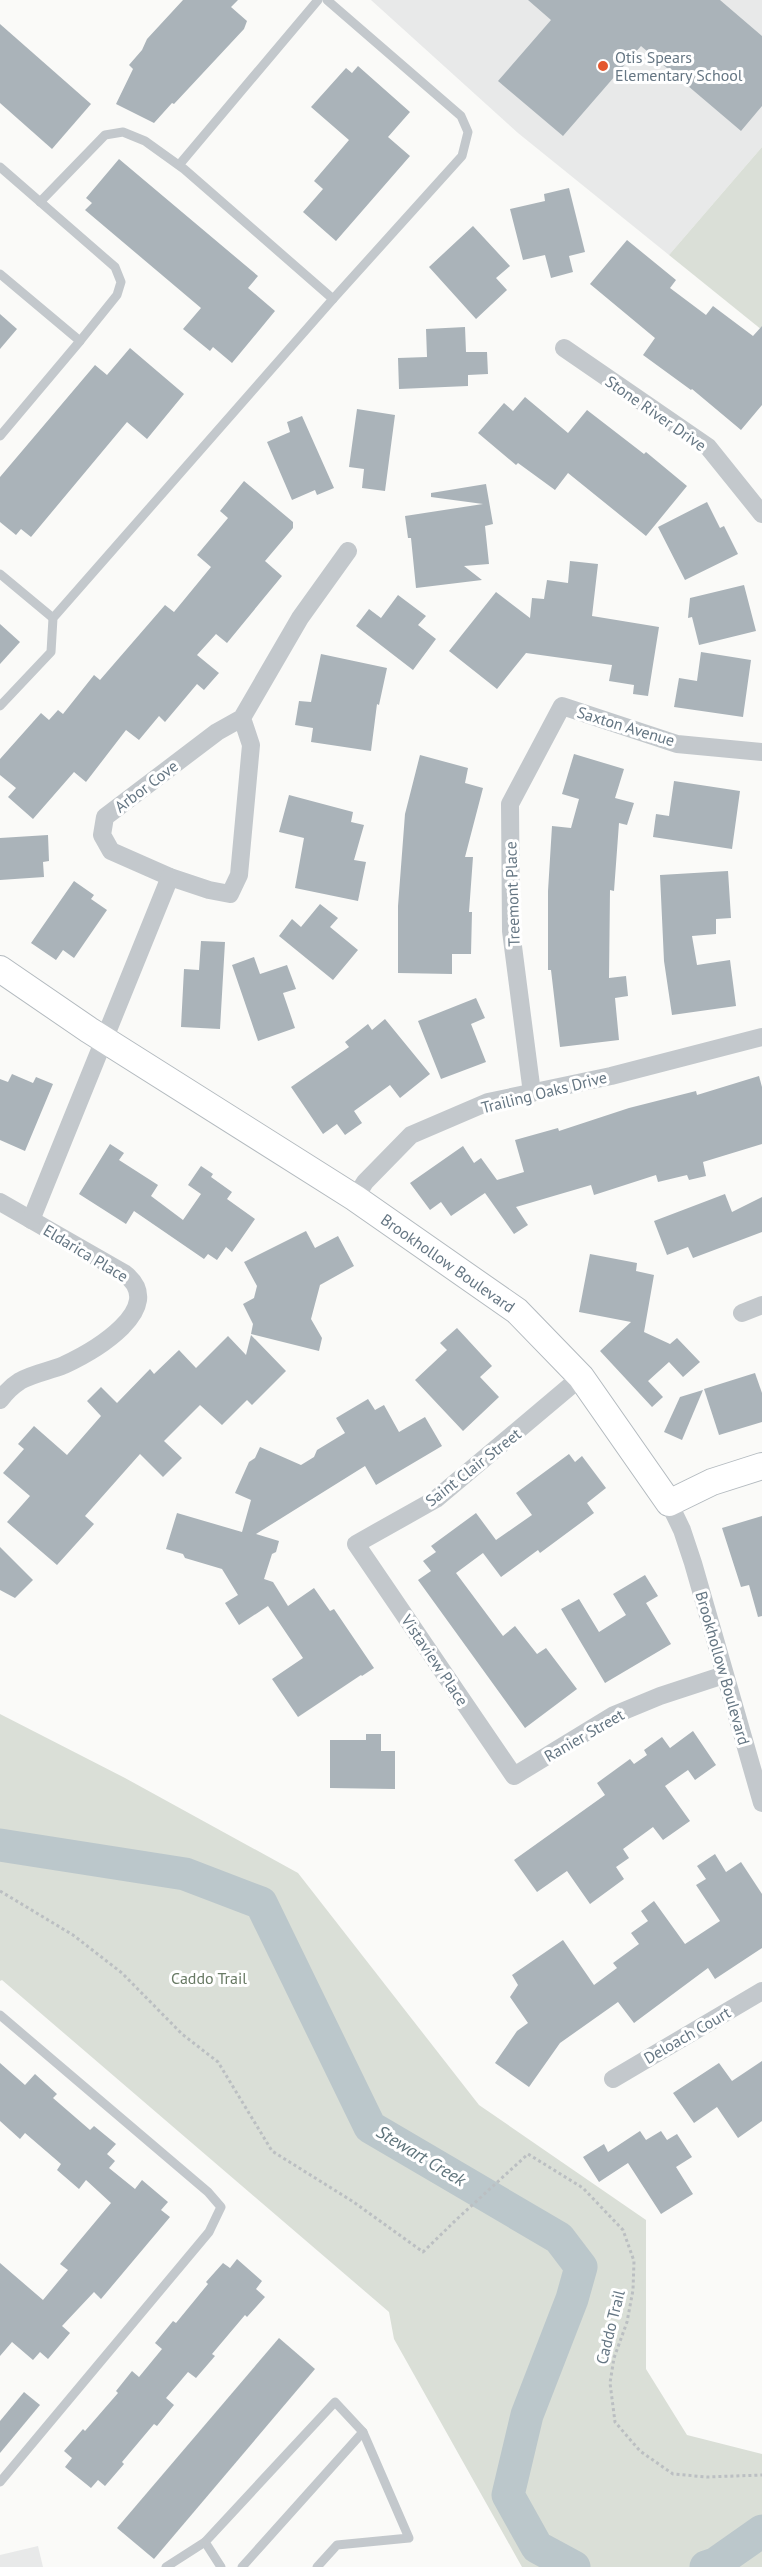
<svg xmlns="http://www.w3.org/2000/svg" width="762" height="2567" font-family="'PT Sans',sans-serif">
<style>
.built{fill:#e8e9e9}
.green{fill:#dadfd7}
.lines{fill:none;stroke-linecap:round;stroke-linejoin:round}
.river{stroke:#bbc7cb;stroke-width:33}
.building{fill:#aab3b9}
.secondary-casing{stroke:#b3babf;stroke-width:28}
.path{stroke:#bbbfc2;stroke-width:3;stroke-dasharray:3 3;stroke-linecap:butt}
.lane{stroke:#c3c8cc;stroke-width:9}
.street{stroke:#c3c8cc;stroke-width:18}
.secondary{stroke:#fff;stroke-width:26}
.poi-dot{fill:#e4572e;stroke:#fff;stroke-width:2}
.labels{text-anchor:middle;stroke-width:6;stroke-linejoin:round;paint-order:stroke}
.poi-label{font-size:16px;fill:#657683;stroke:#fff;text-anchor:start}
.street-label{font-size:16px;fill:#657683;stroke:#fff}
.park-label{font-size:16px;fill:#687a64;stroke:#fff}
.water-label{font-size:18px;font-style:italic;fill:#60757c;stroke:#fff}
</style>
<rect width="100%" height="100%" fill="#fafaf8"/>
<g class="built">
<path d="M371 0H762V147L669 255 518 133Z"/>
<path d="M38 2546 43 2567H0V2555Z"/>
</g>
<g class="green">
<path d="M762 147V330L669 255Z"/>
<path d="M0 1714 125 1778 298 1873 479 2105 646 2220V2369L687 2435 762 2454V2567H522L394 2339 389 2312 2 1980 0 1981Z"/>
</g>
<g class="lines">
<g class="river">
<path d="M0 1845 185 1874 261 1903 370 2127 559 2238 581 2267 572 2299 527 2415 508 2495 537 2547 574 2567"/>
<path d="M706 2567 715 2564 762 2531"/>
</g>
</g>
<g class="building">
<path d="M183 0H238L231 7 247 21 244 29 174 104 172 103 154 123 116 104 133 69 129 65 142 50 147 39Z"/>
<path d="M528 0H720L762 36V106L741 131 641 46 563 136 498 81 551 20Z"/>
<path d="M0 24 91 104 52 149 0 103Z"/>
<path d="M358 66 410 112 388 137 410 156 336 241 303 212 323 189 314 181 349 140 311 107 346 68 352 73Z"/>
<path d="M119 159 258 276 248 288 275 311 232 363 213 347 210 351 183 329 201 308 85 210 92 203 86 198Z"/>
<path d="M569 188 585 252 569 256 573 272 551 278 545 255 523 260 510 209 545 201 544 194Z"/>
<path d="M473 226 510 266 496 278 507 290 476 319 429 267Z"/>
<path d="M627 240 676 280 670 288 706 315 713 306 753 336 762 326V405L741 430 692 389 691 390 643 355 655 338 590 284Z"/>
<path d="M0 314 17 329 0 349Z"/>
<path d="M465 327 466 352H487L488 374 468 375V386L399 389 398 358 427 357 426 329Z"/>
<path d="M130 348 184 394 147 439 127 422 31 537 21 529 16 535 0 522V477L95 365 107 375Z"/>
<path d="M525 397 568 433 587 410 644 454 646 452 687 486 646 536 568 473 555 490 518 463 516 465 478 433 504 403 513 411Z"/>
<path d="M357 409 395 415 385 491 362 488 364 469 349 467Z"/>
<path d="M302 416 334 488 317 495 315 490 292 500 267 442 290 432 287 422Z"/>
<path d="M244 481 293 522V528L265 561 282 576 227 643 216 634 197 655 219 673 204 690 197 684 165 722 159 716 139 740 126 730 86 782 74 772 33 819 8 797 16 788 0 775V759L41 713 49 720 58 710 63 714 94 675 100 680 165 605 174 612 211 567 197 555 228 518 220 511Z"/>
<path d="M486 484 493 524 485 526 489 564 464 566 482 580 416 588 411 538H408L405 516 483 504 431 497V493Z"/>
<path d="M707 502 720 528 724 526 738 554 685 580 658 527Z"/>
<path d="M570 561 598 564 592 616 659 627 648 696 633 694 634 685 609 681 612 665 526 653 497 689 449 651 496 592 530 618 532 598 544 599 547 580 568 583Z"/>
<path d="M744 585 756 631 699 645 692 617 688 618 690 598Z"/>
<path d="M398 595 426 616 418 625 436 639 413 670 356 626 369 609 381 618Z"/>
<path d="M0 624 20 642 0 664Z"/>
<path d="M701 652 751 660 743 717 674 707 679 678 697 681Z"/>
<path d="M321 654 387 668 379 705 377 704 371 751 311 742 313 728 295 725 299 701 311 702Z"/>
<path d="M574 754 624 769 615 798 634 803 627 825 619 823 614 891 610 890 609 978 626 976 628 996 615 998 619 1040 560 1047 551 970H548V891L552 826 571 828 579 799 562 794Z"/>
<path d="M420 755 468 768 465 783 483 788 465 857H473L469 912H472L471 954H452V974L398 973V906L405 814Z"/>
<path d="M674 781 740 791 732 849 653 837 656 814 669 816Z"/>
<path d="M289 795 353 812 351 822 364 825 354 860 366 862 358 901 295 888 304 838 279 832Z"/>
<path d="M48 835 49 861 43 862 44 877 0 880V838Z"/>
<path d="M728 871 731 918 716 919V934L692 936 697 965 730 960 736 1006 672 1015 664 961 660 875Z"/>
<path d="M74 881 94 895 91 899 107 910 74 958 63 950 56 960 31 943Z"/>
<path d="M320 904 338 918 330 927 358 950 333 980 279 936 292 919 301 927Z"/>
<path d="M201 941 225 942 220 1029 181 1027 184 969 199 970Z"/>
<path d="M254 957 260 974 287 965 296 989 283 993 295 1028 258 1041 232 965Z"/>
<path d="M476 998 485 1018 471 1024 486 1062 441 1079 418 1021Z"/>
<path d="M385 1019 430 1074 400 1098 390 1085 354 1111 362 1123 345 1135 337 1124 323 1134 291 1087 349 1047 345 1042 368 1024 372 1030Z"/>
<path d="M12 1074 33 1083 36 1077 53 1084 25 1151 0 1140V1079L8 1082Z"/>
<path d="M759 1076 762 1087V1144L703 1162 706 1176 689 1180 687 1175 658 1182 656 1175 594 1195 591 1185 516 1207 528 1225 514 1234 485 1193 451 1216 441 1202 430 1210 410 1183 463 1146 474 1163 481 1158 497 1180 524 1172 515 1140 558 1128 559 1131 629 1108 696 1091 697 1095Z"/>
<path d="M110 1144 124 1153 119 1160 158 1185 151 1196 183 1220 201 1194 188 1185 201 1166 213 1174 211 1177 232 1192 227 1199 255 1219 232 1252 226 1247 217 1260 208 1254 204 1259 134 1211 126 1224 79 1194Z"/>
<path d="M725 1194 732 1212 762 1197V1232L693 1258 688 1247 667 1255 654 1221Z"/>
<path d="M306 1231 315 1248 338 1236 354 1266 320 1285 311 1319 322 1338 319 1351 251 1334 253 1324 243 1304 254 1298 257 1286 244 1262Z"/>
<path d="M590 1254 637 1263 636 1271 654 1275 644 1332 670 1344 677 1338 700 1362 683 1377 669 1362 648 1381 663 1397 652 1407 600 1351 631 1322 579 1312Z"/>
<path d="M457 1328 492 1366 480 1377 499 1397 463 1431 415 1380 447 1350 440 1343Z"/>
<path d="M251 1335 286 1371 252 1405 247 1400 222 1425 200 1405 164 1441 182 1458 163 1477 140 1454 85 1516 94 1524 57 1565 7 1522 30 1496 3 1473 24 1449 18 1444 34 1426 67 1455 101 1416 87 1401 101 1387 117 1403 150 1369 154 1374 179 1350 196 1368 228 1336 246 1355Z"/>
<path d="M755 1373 762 1393V1422L719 1435 704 1389Z"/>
<path d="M703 1390 682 1440 664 1432 680 1397Z"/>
<path d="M368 1399 375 1410 384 1405 399 1432 425 1417 442 1446 376 1485 365 1466 256 1534 279 1541 276 1552 272 1554 264 1579 273 1582 288 1606 314 1588 330 1611 334 1609 374 1668 362 1676 361 1675 298 1717 272 1679 303 1658 268 1606 239 1625 225 1603 238 1595 222 1569 185 1558 183 1554 166 1549 177 1513 242 1532 251 1500 235 1493 249 1462 255 1458 260 1447 301 1465 314 1457 317 1450 345 1433 336 1418Z"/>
<path d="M569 1454 575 1462 582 1456 606 1488 587 1503 594 1513 540 1553 538 1550 501 1577 483 1553 456 1573 503 1636 515 1626 537 1654 546 1648 577 1689 525 1728 418 1580 431 1571 423 1561 436 1552 431 1546 476 1513 496 1540 532 1515 516 1493Z"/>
<path d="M762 1516V1616L758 1617 749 1585 741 1587 722 1528Z"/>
<path d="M0 1547 33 1580 15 1598 0 1590Z"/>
<path d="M645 1575 658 1596 646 1603 671 1644 605 1683 561 1609 579 1599 599 1632 626 1615 613 1594Z"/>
<path d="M693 1731 716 1765 695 1780 688 1770 665 1786 690 1821 663 1840 653 1827 623 1849 629 1858 616 1867 624 1879 590 1904 567 1871 537 1892 514 1860 605 1795 597 1783 630 1759 634 1764 647 1755 644 1750 662 1737 670 1748Z"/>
<path d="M366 1734H381V1751H395V1789L330 1788V1740H366Z"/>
<path d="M715 1854 726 1872 741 1862 762 1894V1948L715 1979 708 1968 634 2023 618 2002 560 2043 529 2087 495 2063 517 2031 528 2023 510 1997 518 1985 512 1975 563 1940 594 1985 617 1968 613 1963 639 1944 631 1933 648 1921 641 1911 654 1901 685 1944 720 1921 696 1885 706 1879 697 1866Z"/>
<path d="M762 2061V2121L738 2138 717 2107 694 2123 673 2093 719 2063 732 2081Z"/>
<path d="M0 2063 25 2085 35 2074 57 2094 53 2098 90 2130 94 2126 116 2144 107 2154 115 2161 109 2168 135 2189 142 2180 168 2202 161 2210 170 2217 101 2299 94 2292 62 2326 70 2333 48 2359 40 2352 33 2360 12 2342 0 2356V2263L43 2300 68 2270 60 2264 111 2203 86 2180 79 2189 57 2170 61 2164 25 2133 20 2139 0 2121Z"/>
<path d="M640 2131 646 2140 661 2131 667 2140 677 2134 692 2157 676 2167 693 2194 661 2214 628 2163 599 2182 583 2157 604 2144 608 2152Z"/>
<path d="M237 2259 262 2281 256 2289 265 2297 247 2317 245 2315 212 2354 215 2356 196 2378 188 2372 166 2398 174 2405 157 2426 154 2424 122 2462 124 2464 105 2486 98 2480 91 2488 65 2467 72 2458 64 2451 83 2429 85 2431 118 2393 116 2391 132 2371 139 2377 162 2349 155 2343 173 2321 176 2323 208 2284 206 2282 223 2263 230 2268Z"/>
<path d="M279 2338 315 2369 154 2559 117 2528Z"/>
<path d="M24 2392 40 2405 0 2453V2421Z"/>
</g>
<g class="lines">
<defs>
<path id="secondary" d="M0 969 89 1030 355 1198 517 1311 581 1377 669 1503 712 1482 762 1466"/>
</defs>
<use href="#secondary" class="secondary-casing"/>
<path class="path" d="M0 1891 73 1935 122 1973 182 2034 218 2062 272 2151 352 2201 423 2252 457 2219 528 2154 583 2188 623 2230 634 2261 633 2290 627 2322 614 2358 610 2383 615 2422 640 2451 673 2474 707 2477 762 2475"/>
<g class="lane">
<path d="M179 165 318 0"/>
<path d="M0 167 115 267 121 282 117 295 80 341"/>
<path d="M40 202 105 135 123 132 145 141 184 169 333 299"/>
<path d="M0 274 80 341 0 436"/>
<path d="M0 574 53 618"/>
<path d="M0 706 51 652 53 618 333 299 462 156 468 132 461 116 327 0"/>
<path d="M0 2015 208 2192 221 2207 209 2232 0 2482"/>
<path d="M166 2567 205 2542"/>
<path d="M221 2567 205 2542 335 2402 363 2432 409 2538 337 2545 317 2567"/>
<path d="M242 2567 363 2432"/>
</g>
<g class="street">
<path d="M564 348 708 447 762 514"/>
<path d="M242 718 251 745 239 875 230 894 209 890 170 877 111 851 102 835 105 817 217 732 242 718 300 618 348 551"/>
<path d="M532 1093 511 931 510 804 562 706 677 744 762 752"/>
<path d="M355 1198 365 1182 411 1135 488 1102 611 1076 762 1037"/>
<path d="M0 1202 124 1273C170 1308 92 1352 64 1365 50 1371 34 1373 20 1381 12 1386 6 1392 0 1400"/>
<path d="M31 1220 170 877"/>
<path d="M742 1313 762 1305"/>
<path d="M581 1377 436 1499 356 1544 514 1776 614 1715 660 1696 724 1675"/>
<path d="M669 1503 682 1530 693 1563 762 1803"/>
<path d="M613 2079 762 1991"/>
</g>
<use href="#secondary" class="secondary"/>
</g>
<circle class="poi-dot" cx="603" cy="66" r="6"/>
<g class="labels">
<g class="poi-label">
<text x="615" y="63">Otis Spears<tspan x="615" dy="18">Elementary School</tspan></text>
</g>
<g class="street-label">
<text transform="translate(656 413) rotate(35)" y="6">Stone River Drive</text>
<text transform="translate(626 726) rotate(17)" y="6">Saxton Avenue</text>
<text transform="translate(146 786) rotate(-37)" y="6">Arbor Cove</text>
<text transform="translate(512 894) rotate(-92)" y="6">Treemont Place</text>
<text transform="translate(544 1092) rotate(-14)" y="6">Trailing Oaks Drive</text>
<text transform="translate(86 1253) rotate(31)" y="6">Eldarica Place</text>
<text transform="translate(448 1263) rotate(35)" y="6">Brookhollow Boulevard</text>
<text transform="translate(473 1467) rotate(-38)" y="6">Saint Clair Street</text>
<text transform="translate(435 1660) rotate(56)" y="6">Vistaview Place</text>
<text transform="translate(723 1668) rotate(74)" y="6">Brookhollow Boulevard</text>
<text transform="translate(584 1735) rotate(-30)" y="6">Ranier Street</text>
<text transform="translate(687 2035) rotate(-30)" y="6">Deloach Court</text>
<text transform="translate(610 2327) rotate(-76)" y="6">Caddo Trail</text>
</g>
<g class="park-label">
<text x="209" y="1984">Caddo Trail</text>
</g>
<g class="water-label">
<text transform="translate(421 2156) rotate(31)" y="6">Stewart Creek</text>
</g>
</g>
</svg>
